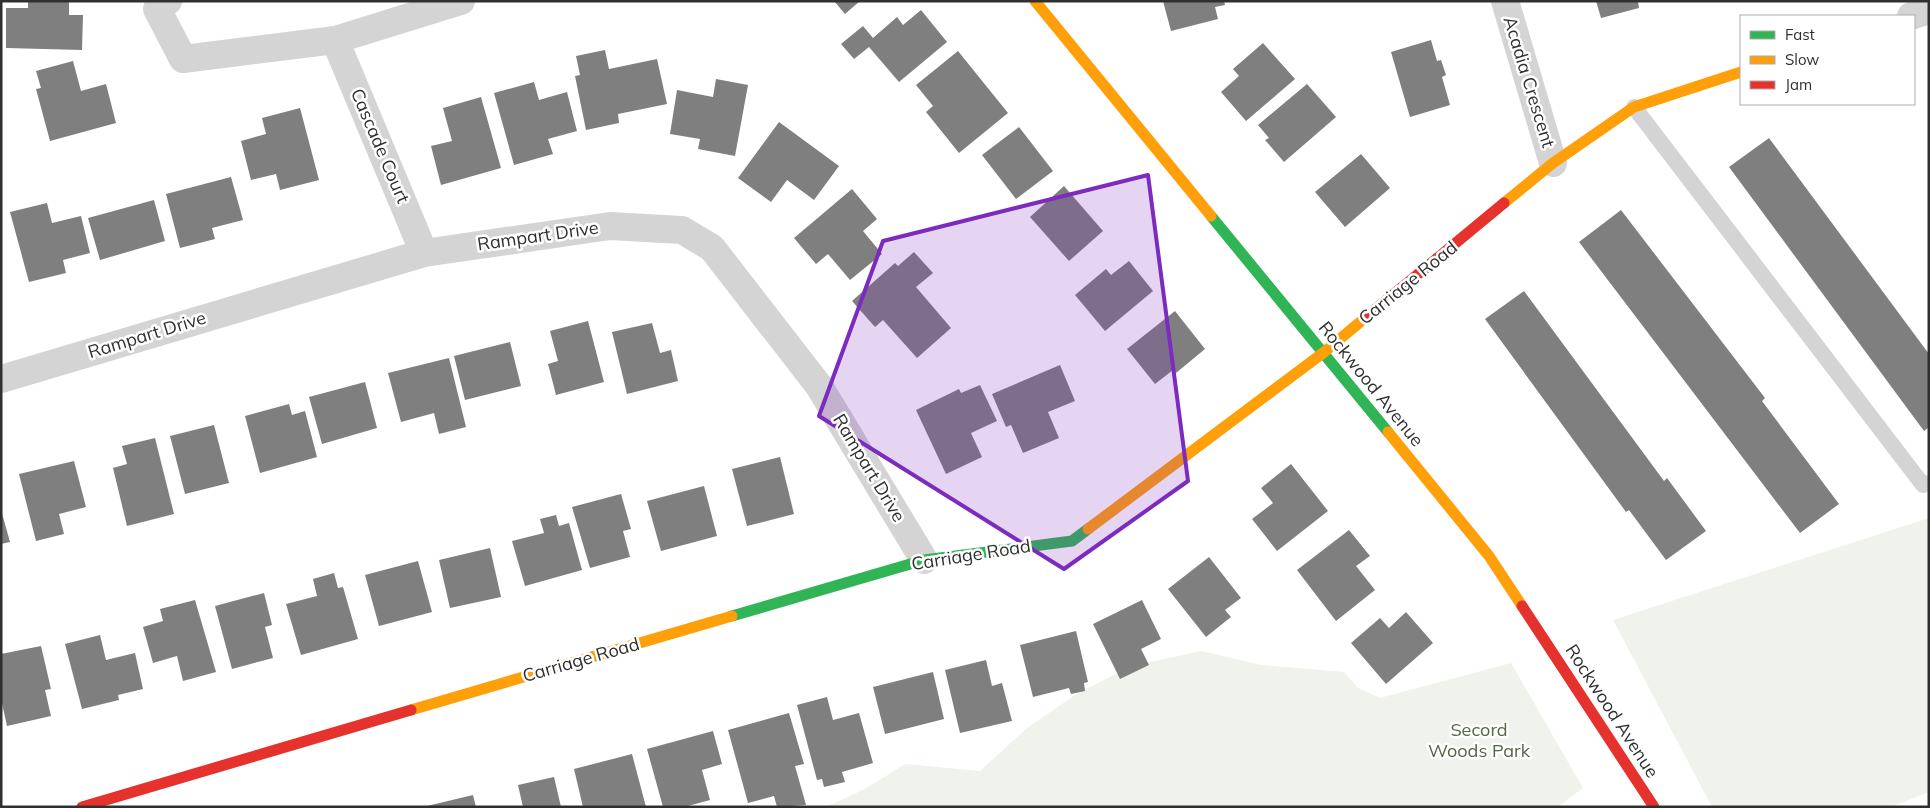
<svg xmlns="http://www.w3.org/2000/svg" width="1930" height="808" font-family="Mulish,sans-serif">
<style>
.green{fill:#f0f2ec}
.building{fill:#7f7f7f}
.lines{fill:none;stroke-linecap:round;stroke-linejoin:round}
.lane{stroke:#d4d4d4;stroke-width:16}
.street{stroke:#d4d4d4;stroke-width:28}
.fast{stroke:#30b455;stroke-width:11}
.slow{stroke:#ff9f0a;stroke-width:11}
.jam{stroke:#e5322d;stroke-width:11}
.marked{fill:#7b2cbf;fill-opacity:0.2;stroke:#7b2cbf;stroke-width:4;stroke-linejoin:round}
.labels{text-anchor:middle;stroke-width:5;stroke-linejoin:round;paint-order:stroke}
.street-label{font-size:18px;fill:#303030;stroke:#fff}
.park-label{font-size:18px;fill:#546743;stroke:#fff}
</style>
<rect width="100%" height="100%" fill="#fff"/>
<g class="green">
<path d="M1929 518V792L1891 807H1712L1613 620Z"/>
<path d="M1201 651 1261 665 1344 672 1358 688 1380 698 1511 663 1583 788 1558 807H826L865 789 905 764 980 771 1027 728 1075 695 1131 666Z"/>
</g>
<g class="building">
<path d="M28 1H69V15H83L82 50 6 48V8H28Z"/>
<path d="M834 1H860L845 14Z"/>
<path d="M1163 1H1224L1225 5 1215 7 1218 19 1171 31Z"/>
<path d="M1596 1H1638L1639 8 1601 18Z"/>
<path d="M921 10 947 42 899 82 869 47 854 59 841 44 863 26 873 38 897 17 903 25Z"/>
<path d="M1431 40 1437 61 1441 60 1446 75 1442 77 1450 105 1410 117 1391 52Z"/>
<path d="M1263 43 1295 79 1246 121 1221 92 1239 76 1233 69Z"/>
<path d="M605 50 609 69 657 59 667 104 618 114 619 123 586 130 575 76 580 75 576 56Z"/>
<path d="M958 51 1008 113 959 153 926 112 933 106 916 85Z"/>
<path d="M73 61 81 91 106 84 116 123 50 141 36 89 41 88 36 71Z"/>
<path d="M716 79 748 85 735 156 698 149 700 139 670 134 677 90 713 97Z"/>
<path d="M534 82 539 100 567 92 577 131 548 139 553 154 514 165 494 93Z"/>
<path d="M1307 84 1336 117 1284 162 1265 140 1269 138 1258 125Z"/>
<path d="M481 97 501 168 441 185 431 146 452 141 443 108Z"/>
<path d="M300 108 319 180 280 190 276 174 251 180 241 141 266 134 262 118Z"/>
<path d="M779 122 839 166 814 200 787 180 771 202 738 178Z"/>
<path d="M1019 127 1053 171 1016 199 982 155Z"/>
<path d="M1769 138 1929 354V427L1924 431 1729 167Z"/>
<path d="M1361 154 1390 188 1345 227 1315 192Z"/>
<path d="M231 177 243 220 212 228 215 239 180 248 166 194Z"/>
<path d="M1064 186 1103 231 1069 261 1030 217Z"/>
<path d="M852 189 877 219 863 231 882 254 850 280 828 254 816 264 794 238Z"/>
<path d="M154 200 165 241 100 260 88 218Z"/>
<path d="M47 203 52 223 81 216 90 253 63 260 66 273 29 282 10 212Z"/>
<path d="M1621 210 1765 398 1762 401 1839 504 1800 533 1579 242Z"/>
<path d="M914 252 933 273 916 287 951 328 917 358 883 320 875 327 852 301 895 263 898 266Z"/>
<path d="M1129 261 1153 291 1105 331 1075 295 1106 269 1111 275Z"/>
<path d="M1524 291 1664 481 1667 478 1706 531 1666 560 1629 510 1626 512 1485 319Z"/>
<path d="M1175 311 1205 349 1176 373 1173 370 1155 384 1127 349Z"/>
<path d="M588 321 604 382 556 395 548 364 558 361 550 331Z"/>
<path d="M652 323 660 353 671 350 678 381 627 394 612 332Z"/>
<path d="M510 342 521 386 465 400 454 356Z"/>
<path d="M449 358 466 427 439 434 434 413 401 422 388 373Z"/>
<path d="M1060 365 1075 401 1048 412 1059 438 1023 453 1011 425 1006 427 992 394Z"/>
<path d="M365 382 377 428 322 444 309 397Z"/>
<path d="M980 385 997 421 971 433 982 457 946 474 916 410 959 389 961 393Z"/>
<path d="M289 404 292 415 305 411 317 457 260 473 245 416Z"/>
<path d="M214 425 229 483 185 494 170 436Z"/>
<path d="M155 438 174 514 127 526 113 468 127 464 122 446Z"/>
<path d="M780 457 794 514 747 526 732 469Z"/>
<path d="M74 461 86 507 59 514 64 534 36 541 19 474Z"/>
<path d="M1291 464 1328 511 1277 551 1252 519 1273 503 1261 488Z"/>
<path d="M704 486 717 536 661 551 647 501Z"/>
<path d="M621 494 631 529 623 531 630 557 590 568 572 507Z"/>
<path d="M1 510 10 542 1 544Z"/>
<path d="M556 515 559 526 569 523 582 570 525 586 512 541 544 533 540 519Z"/>
<path d="M1349 530 1370 556 1356 566 1375 590 1336 621 1297 570Z"/>
<path d="M490 548 501 597 450 608 439 560Z"/>
<path d="M1209 557 1241 598 1225 610 1231 617 1206 637 1168 589Z"/>
<path d="M418 561 432 612 379 626 365 575Z"/>
<path d="M334 573 338 588 343 587 358 639 301 655 286 604 317 596 313 579Z"/>
<path d="M264 593 272 625 265 627 273 658 232 669 215 606Z"/>
<path d="M195 600 216 672 183 681 177 656 153 663 143 627 163 621 160 609Z"/>
<path d="M1142 600 1161 639 1141 649 1149 665 1120 679 1093 624Z"/>
<path d="M1406 612 1433 643 1386 684 1351 643 1380 618 1389 628Z"/>
<path d="M1076 631 1088 682 1084 683 1085 691 1071 694 1069 688 1033 697 1020 645Z"/>
<path d="M100 635 106 660 135 653 143 689 118 695 119 700 82 709 65 644Z"/>
<path d="M41 646 51 689 45 690 51 716 7 726 1 699V654Z"/>
<path d="M986 660 992 686 1002 683 1012 721 960 733 945 670Z"/>
<path d="M933 672 944 719 885 734 873 687Z"/>
<path d="M827 697 833 720 859 713 873 763 842 772 845 782 824 787 822 779 817 780 797 705Z"/>
<path d="M789 713 804 764 795 766 806 805 777 807 774 796 748 803 728 730Z"/>
<path d="M713 731 722 764 702 770 710 800 684 807H663L647 749Z"/>
<path d="M632 754 646 807H583L574 769Z"/>
<path d="M554 777 561 807H523L518 785Z"/>
<path d="M473 795 476 807H427V806Z"/>
</g>
<g class="lines">
<path class="lane" d="M1634 107 1923 485 1929 483"/>
<g class="street">
<path d="M168 1 157 9 183 59 335 40 461 1"/>
<path d="M1505 1 1553 163"/>
<path d="M1911 16 1929 10"/>
<path d="M335 40 424 253"/>
<path d="M1 379 424 253 610 226 682 230 712 248 819 386 924 560"/>
</g>
<g class="fast">
<path d="M1211 216 1388 432"/>
<path d="M732 616 924 560 1072 541 1088 529"/>
</g>
<g class="slow">
<path d="M1035 1 1211 216"/>
<path d="M1504 203 1553 163 1634 107 1741 72"/>
<path d="M1388 432 1489 556 1522 606"/>
<path d="M1088 529 1323 353 1365 318"/>
<path d="M411 710 732 616"/>
</g>
<g class="jam">
<path d="M1365 318 1504 203"/>
<path d="M1522 606 1654 807"/>
<path d="M82 807 411 710"/>
</g>
</g>
<path class="marked" d="M1148 175 1188 481 1064 569 819 416 883 241Z"/>
<g class="labels">
<g class="street-label">
<text transform="translate(1529 82) rotate(73)" y="6">Acadia Crescent</text>
<text transform="translate(380 146) rotate(67)" y="6">Cascade Court</text>
<text transform="translate(538 236) rotate(-8)" y="6">Rampart Drive</text>
<text transform="translate(1408 283) rotate(-39)" y="6">Carriage Road</text>
<text transform="translate(147 335) rotate(-17)" y="6">Rampart Drive</text>
<text transform="translate(1371 384) rotate(51)" y="6">Rockwood Avenue</text>
<text transform="translate(869 468) rotate(59)" y="6">Rampart Drive</text>
<text transform="translate(971 555) rotate(-9)" y="6">Carriage Road</text>
<text transform="translate(581 660) rotate(-16)" y="6">Carriage Road</text>
<text transform="translate(1612 711) rotate(57)" y="6">Rockwood Avenue</text>
</g>
<g class="park-label">
<text x="1479" y="736">Secord<tspan x="1479" dy="21">Woods Park</tspan></text>
</g>
</g>
<rect width="1930" height="808" fill="none" stroke="#303030" stroke-width="5"/>
<rect x="1740" y="15" width="175" height="90" fill="#ffffff" stroke="#acacac"/>
<rect x="1750" y="31" width="25" height="8" fill="#30b455" stroke="#acacac"/>
<text x="1785" y="40" font-size="15" fill="#303030">Fast</text>
<rect x="1750" y="56" width="25" height="8" fill="#ff9f0a" stroke="#acacac"/>
<text x="1785" y="65" font-size="15" fill="#303030">Slow</text>
<rect x="1750" y="81" width="25" height="8" fill="#e5322d" stroke="#acacac"/>
<text x="1785" y="90" font-size="15" fill="#303030">Jam</text>
</svg>
